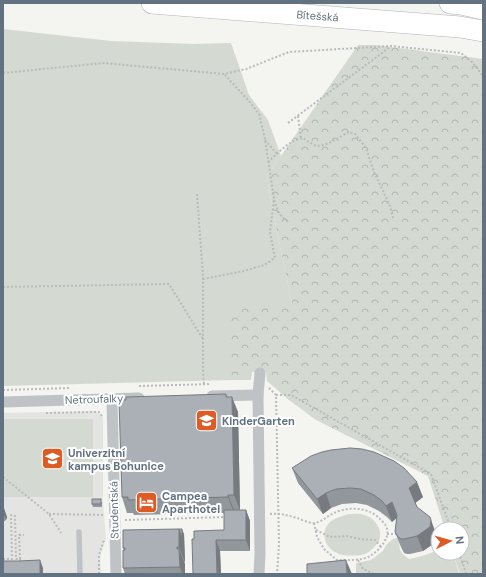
<svg xmlns="http://www.w3.org/2000/svg" width="486" height="577" font-family="'DM Sans',sans-serif">
<style>
.built{fill:#e4e5e3}
.green{fill:#d4dad1}
.forest{fill:url(#forest-crowns)}
.lines{fill:none;stroke-linecap:round;stroke-linejoin:round}
.highway-casing{stroke:#b2b5b8;stroke-width:22}
.path{stroke:#b9bbbd;stroke-width:2;stroke-dasharray:2 2;stroke-linecap:butt}
.lane{stroke:#bfc3c6;stroke-width:5.5}
.street{stroke:#bfc3c6;stroke-width:11}
.highway{stroke:#fff;stroke-width:21}
.wall{fill:#92979c}
.shaded-wall{fill:#777b7f}
.building{fill:#aab0b5;stroke:#777b7f}
.labels{text-anchor:middle;stroke-width:4;stroke-linejoin:round;paint-order:stroke}
.street-label{font-size:11px;fill:#637280;stroke:#fff}
.poi-label{font-size:11px;font-weight:bold;fill:#637280;stroke:#fff;text-anchor:start}
</style>
<defs>
<pattern id="forest-crowns" width="20" height="18" patternUnits="userSpaceOnUse"><rect width="20" height="18" fill="#d4dad1"/><path d="M2 6a3 3 0 1 1 6 0M12 15a3 3 0 1 1 6 0" fill="none" stroke="#b0b5af"/></pattern>
</defs>
<rect width="100%" height="100%" fill="#f4f4f0"/>
<path class="built" d="M95 411 103 417V500L106 539 100 555 101 574H3V413Z"/>
<g class="green">
<path d="M3 29 111 41 194 44 231 43 249 95 268 120 281 156 267 176 275 222 292 304 231 365V380L3 386Z"/>
<rect x="3" y="419" width="90" height="78"/>
<path d="M349 514C353 514 360 513 364 515 377 518 386 535 376 545 372 550 367 554 361 555 356 556 342 556 337 553 325 548 320 533 329 523 334 518 342 516 349 514Z"/>
<path d="M400 537C399 549 398 551 409 559 418 557 430 555 438 549V553H453L459 574H356V563L371 560 383 551 386 545 393 539Z"/>
</g>
<path class="forest" d="M358 45H376L483 59V574H460L453 553H462V529H445L428 476 316 420 289 400 267 381 266 372H252L251 380H231V306L292 304 275 222 267 176Z"/>
<g class="lines">
<defs>
<g id="highway">
<path id="s1" d="M152 3 460 27 483 31"/>
<path d="M450 3 461 4 483 9"/>
</g>
</defs>
<use href="#highway" class="highway-casing"/>
<g class="path">
<path d="M3 73 103 63 224 74 246 69 289 52 391 46 461 53 472 62 483 76"/>
<path d="M298 116 301 138"/>
<path d="M288 123 390 47"/>
<path d="M265 140 277 154"/>
<path d="M268 162C278 153 289 140 303 138 306 140 310 143 314 145 323 149 339 137 349 132L355 134 366 148 374 172 390 206 393 218"/>
<path d="M197 194 203 276V370L204 385"/>
<path d="M274 200C278 211 279 216 289 222"/>
<path d="M203 279 244 271 264 265 275 258 270 232 274 199 265 139 259 114 249 101 224 74"/>
<path d="M3 287 169 284 203 339"/>
<path d="M139 386 211 384"/>
<path d="M269 388 276 395 279 545 277 574"/>
<path d="M3 390 71 388"/>
<path d="M276 395H291L431 474 451 529"/>
<path d="M46 413 94 412H99L102 416"/>
<path d="M3 477 49 514 61 533"/>
<path d="M49 514 104 515"/>
<path d="M270 514C279 513 287 515 297 518 302 520 309 523 314 523 322 522 327 516 334 513 344 508 359 507 370 512 373 513 377 516 380 519 381 521 385 523 386 526 392 536 379 551 370 556 362 561 347 560 337 560L324 549 317 537 314 523"/>
<path d="M125 520 227 517"/>
<path d="M316 530 330 537 347 536 360 539 375 540 381 547"/>
<path d="M387 534H398"/>
<path d="M459 553 466 573 469 574"/>
<path d="M3 559H12L11 515 15 516 16 559H20V564"/>
<path d="M20 559 19 535H24"/>
<path d="M358 560 363 569 374 574"/>
<path d="M99 574V555L104 540"/>
</g>
<path class="lane" d="M79 532 80 574"/>
<g class="street">
<path d="M212 396 258 395"/>
<path d="M112 399 116 574"/>
<path d="M3 402 139 398"/>
<path d="M259 574 260 554 258 395 260 373"/>
</g>
<use href="#highway" class="highway"/>
</g>
<g class="wall">
<path d="M226 394 227 397 238 412 240 510H246L250 521V551H220L221 574H193L194 539 224 530V513L134 515 133 513H127L122 497Z"/>
<path d="M292 468 423 497 415 503 417 507 437 536 436 542 423 551 410 554H407L404 553 401 547 395 532 397 518 392 522 387 517 379 511 367 505 356 503 342 504 331 508 323 514 298 483Z"/>
<path d="M102 502V507H93L92 504Z"/>
<path d="M3 507 7 517 6 520 3 522Z"/>
<path d="M184 534 185 562H184L185 564V574H125L123 568 124 550 123 548Z"/>
</g>
<g class="shaded-wall">
<path d="M232 397 238 412 240 510 234 495Z"/>
<path d="M417 482 423 497 414 504 409 488Z"/>
<path d="M326 493 331 508 323 514 317 499Z"/>
<path d="M228 495 234 510V513L228 497Z"/>
<path d="M392 502 397 517 392 522 386 506Z"/>
<path d="M4 508 7 517 6 520 3 512Z"/>
<path d="M246 510 250 521V551L246 540Z"/>
<path d="M431 520 437 536 436 542 423 551 417 536Z"/>
<path d="M179 529H182L184 534 185 562 179 547Z"/>
<path d="M216 540 220 551 221 574H217Z"/>
<path d="M177 547 179 553V549L185 564V574H182L180 567Z"/>
<path d="M40 560 43 568V574H40Z"/>
<path d="M346 560 352 574H347Z"/>
</g>
<g class="building">
<path d="M226 394V397H232L234 495H228V497L128 500V497H122L119 400H126V397Z"/>
<path d="M350 448 362 449 374 452 394 461 404 468 417 482 409 488 417 507 430 517 431 520 430 527 417 536 404 539H401L398 537 395 532 397 515 392 502 386 506 382 501 374 495 361 489 350 488 336 489 326 493 317 499 292 468 311 456 322 452 331 450Z"/>
<rect x="92" y="499" width="9" height="5"/>
<path d="M224 510H246V540H216L217 574H193L192 539H194V531L224 530Z"/>
<path d="M179 529V547H177V549H179L180 567 123 568V550H125V548H123V530Z"/>
<path d="M179 529H182V538Z"/>
<path d="M40 560V574H3V561H19Z"/>
<path d="M346 560 347 574H307V564Z"/>
</g>
<defs>
<symbol id="school-square" viewBox="-11 -11 22 22"><rect x="-9" y="-9" width="18" height="18" rx="4" fill="#de5b25" stroke="#fff"/><path d="M0-5L7-2L0 1L-7-2ZM-4 1L0 2.5L4 1V4Q0 6-4 4Z" fill="#fff"/></symbol>
<symbol id="university-square" viewBox="-11 -11 22 22"><rect x="-9" y="-9" width="18" height="18" rx="4" fill="#de5b25" stroke="#fff"/><path d="M0-5L7-2L0 1L-7-2ZM-4 1L0 2.5L4 1V4Q0 6-4 4Z" fill="#fff"/></symbol>
<symbol id="hotel-square" viewBox="-11 -11 22 22"><rect x="-9" y="-9" width="18" height="18" rx="4" fill="#de5b25" stroke="#fff"/><path d="M-6-4.5h1.5V1H6V5H4.5V3h-9V5H-6ZM-4 0a1.8 1.8 0 1 1 3.6 0ZM.5 0V-2.5h3Q6-2.5 6 0Z" fill="#fff"/></symbol>
</defs>
<g fill-rule="evenodd">
<use href="#school-square" x="194" y="408" width="25" height="25"/>
<use href="#university-square" x="40" y="446" width="25" height="25"/>
<use href="#hotel-square" x="134" y="490" width="25" height="25"/>
</g>
<g class="labels">
<g class="street-label">
<text dy="4" stroke="none"><textPath href="#s1" startOffset="166">Bítešská</textPath></text>
<text transform="translate(94 399) rotate(-2)" y="4">Netroufalky</text>
<text transform="translate(114 510) rotate(-91)" y="4">Studentská</text>
</g>
<g class="poi-label">
<text x="222" y="425">KinderGarten</text>
<text x="68" y="457">Univerzitní<tspan x="68" dy="13">kampus Bohunice</tspan></text>
<text x="162" y="500">Campea<tspan x="162" dy="13">Aparthotel</tspan></text>
</g>
</g>
<rect width="486" height="577" fill="none" stroke="#637280" stroke-width="8"/>
<g transform="translate(450 541) rotate(84)"><circle r="19" fill="#ffffff" stroke="#c1c7cc"/>
<path d="M0-3L7 15L0 10L-7 15Z" fill="#de5b25"/>
<text y="-6" font-size="11" font-weight="bold" text-anchor="middle" fill="#637280">N</text>
</g>
</svg>
